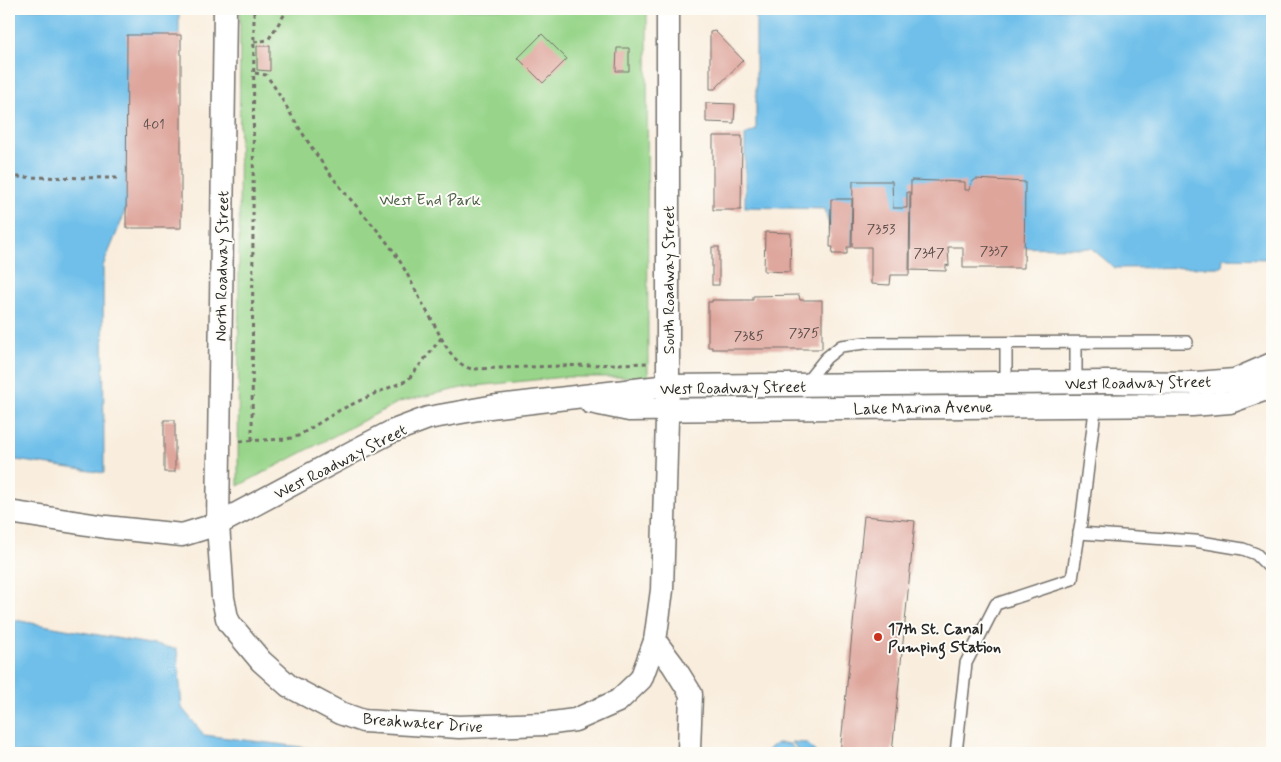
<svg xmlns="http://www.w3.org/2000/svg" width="1281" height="762" font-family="Mynerve,sans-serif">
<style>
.green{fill:#98d58a;stroke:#62805a}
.water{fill:#70bfea;stroke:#4e758a}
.building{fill:#dea59b}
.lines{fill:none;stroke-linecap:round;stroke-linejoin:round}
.service-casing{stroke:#736f6a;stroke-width:14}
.minor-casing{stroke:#736f6a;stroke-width:25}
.path{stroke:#736f6a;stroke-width:3;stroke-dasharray:4 4;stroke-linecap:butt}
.service{stroke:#fff;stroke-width:11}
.minor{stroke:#fff;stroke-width:22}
.poi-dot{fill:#c8321e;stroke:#fdfcf7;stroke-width:2}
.labels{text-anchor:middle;stroke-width:4;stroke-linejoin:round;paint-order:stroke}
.number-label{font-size:14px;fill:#584a47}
.park-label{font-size:16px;fill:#4c5e48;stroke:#fdfcf7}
.street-label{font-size:16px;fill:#2b2b2b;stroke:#fdfcf7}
.poi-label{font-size:16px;font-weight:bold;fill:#2b2b2b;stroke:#fdfcf7;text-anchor:start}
</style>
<rect width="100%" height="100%" fill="#fdfcf7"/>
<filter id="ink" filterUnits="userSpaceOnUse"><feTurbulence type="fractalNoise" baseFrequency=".02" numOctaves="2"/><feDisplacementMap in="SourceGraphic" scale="10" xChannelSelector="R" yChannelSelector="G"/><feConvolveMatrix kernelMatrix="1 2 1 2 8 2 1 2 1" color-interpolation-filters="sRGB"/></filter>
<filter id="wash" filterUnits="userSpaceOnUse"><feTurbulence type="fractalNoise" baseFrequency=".0096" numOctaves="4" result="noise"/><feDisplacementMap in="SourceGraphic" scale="20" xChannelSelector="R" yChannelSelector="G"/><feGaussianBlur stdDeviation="1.12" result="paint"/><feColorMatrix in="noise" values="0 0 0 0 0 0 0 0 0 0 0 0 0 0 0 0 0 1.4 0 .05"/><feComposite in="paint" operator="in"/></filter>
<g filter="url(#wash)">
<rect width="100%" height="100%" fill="#f9eede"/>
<path class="green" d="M240 9H647L648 377H564L466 387 399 402 238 486Z"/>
<g class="water">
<path d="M9 9H179V33L122 220 103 266 104 473 9 459Z"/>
<path d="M756 9H1272V259L1223 258 1222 267 1115 268 1091 248 834 246 825 209 745 207V135L756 130Z"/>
<path d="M9 619 177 649 182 708 204 735 350 753H9Z"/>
<path d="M792 742 807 743 816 753H800Z"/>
<path d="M777 743 790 744 797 753H763Z"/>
</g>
<g id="blocks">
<g class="building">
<path d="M715 31 743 60 715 89H710V32Z"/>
<path d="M542 34 567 59 543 83 518 58Z"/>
<path d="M127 35H181V228H126Z"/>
<path d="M257 46H270V71L257 70Z"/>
<path d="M617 48H629V71H616Z"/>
<path d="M706 103 735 104 734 123 706 122Z"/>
<path d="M713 136H742L741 210H713Z"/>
<path d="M976 179 1025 182 1024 268H963V247H948L949 266 946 265V271L910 270 911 180 965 182V190H969L971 183Z"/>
<path d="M853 181H892L893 208H907V192H910L909 275H891L890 285 871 284V247H852Z"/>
<path d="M831 199H852L851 247H847V254H832L833 247H830Z"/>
<path d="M765 232 791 233 790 272 764 271Z"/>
<rect x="712" y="247" width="7" height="38"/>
<path d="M799 295 800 300H822V349H712V347H708V302H712V300H753V296Z"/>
<rect x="164" y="420" width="11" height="52"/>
<path d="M864 516 915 521 892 753H840Z"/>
</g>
</g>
</g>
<g filter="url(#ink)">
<use href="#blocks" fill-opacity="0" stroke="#736f6a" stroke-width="1"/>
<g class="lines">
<defs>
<g id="service">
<path d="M1076 343V383"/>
<path d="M805 384 826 358 841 346 865 343 1187 342"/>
<path d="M1006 384V343"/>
<path d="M1079 533 1195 541 1243 549 1256 554 1272 570"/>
<path d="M956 753 966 663 996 604 1072 579 1082 516 1096 402"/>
</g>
<g id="minor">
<path d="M225 9 218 524 223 598 227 618 230 624 261 661 289 686 340 713 363 721 459 727 545 724 575 720 618 701 641 679 655 641 662 590 668 386V9"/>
<path d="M590 402 629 410 1192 405 1230 402 1272 387"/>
<path d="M9 512 106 527 182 535 218 524 360 448 391 432 428 418 490 407 668 386 1107 382 1197 383 1235 380 1272 364"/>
<path d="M655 641 673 665 691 694 689 750"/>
</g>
</defs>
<use href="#service" class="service-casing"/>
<use href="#minor" class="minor-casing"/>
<g class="path">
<path d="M254 42 268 40 288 9"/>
<path d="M255 73 266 75 272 83C291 114 309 146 331 175 350 201 373 223 392 249 406 269 416 293 429 315 440 333 450 364 472 369L647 363"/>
<path d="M9 177 117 178"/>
<path d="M252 440 254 9"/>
<path d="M240 441 287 439 298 436 340 410 376 393 408 380 442 337"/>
</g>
<use href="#service" class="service"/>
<use href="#minor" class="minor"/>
</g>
</g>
<circle class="poi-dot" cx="878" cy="637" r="5"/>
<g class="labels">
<g class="number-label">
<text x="154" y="129">401</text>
<text x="881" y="233">7353</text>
<text x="994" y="255">7337</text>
<text x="929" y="257">7347</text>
<text x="804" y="337">7375</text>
<text x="749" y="340">7385</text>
</g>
<g class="park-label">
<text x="430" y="205">West End Park</text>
</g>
<g class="street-label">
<text transform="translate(221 266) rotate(-89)" y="6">North Roadway Street</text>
<text transform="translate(668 280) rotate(-90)" y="6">South Roadway Street</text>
<text transform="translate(1138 382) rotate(-1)" y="6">West Roadway Street</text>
<text transform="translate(733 387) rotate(-1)" y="6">West Roadway Street</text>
<text transform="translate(923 407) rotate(-1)" y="6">Lake Marina Avenue</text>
<text transform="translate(340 461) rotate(-27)" y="6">West Roadway Street</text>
<text transform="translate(423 722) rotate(4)" y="6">Breakwater Drive</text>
</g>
<g class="poi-label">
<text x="888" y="634">17th St. Canal<tspan x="888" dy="18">Pumping Station</tspan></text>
</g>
</g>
<rect width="1281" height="762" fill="none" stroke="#fdfcf7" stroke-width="30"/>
</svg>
